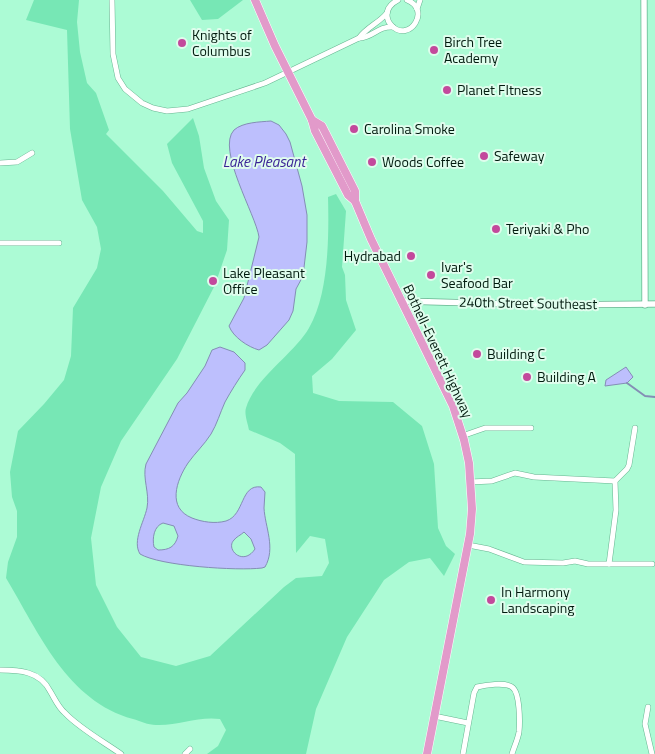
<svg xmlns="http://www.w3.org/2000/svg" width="655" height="754" font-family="'Titillium Web',sans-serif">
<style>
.green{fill:#77e7b5}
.water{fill:#bdbffd;stroke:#848eb5;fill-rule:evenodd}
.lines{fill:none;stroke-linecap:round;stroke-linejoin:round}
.stream{stroke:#848eb5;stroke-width:2}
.minor-casing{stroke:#67b591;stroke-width:6}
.tertiary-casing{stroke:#67b591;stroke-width:7}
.primary-casing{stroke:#fff;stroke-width:9}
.minor{stroke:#fff;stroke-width:5}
.tertiary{stroke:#fff;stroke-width:5.5}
.primary{stroke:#e29aca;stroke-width:8}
.poi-dot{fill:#c3499c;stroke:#dffded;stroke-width:2}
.labels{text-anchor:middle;stroke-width:4;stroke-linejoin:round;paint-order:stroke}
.poi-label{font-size:14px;fill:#001a0e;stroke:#dffded;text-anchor:start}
.street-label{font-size:14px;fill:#001a0e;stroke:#dffded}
.water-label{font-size:15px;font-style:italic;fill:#392295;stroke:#dffded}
</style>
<rect width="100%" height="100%" fill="#acfbd5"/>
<g class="green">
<path d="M34 0H79L77 22 80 52 87 83 96 93 109 130 106 134 163 191 197 231 203 233V221L172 163 167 144 193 118 199 136 204 168 216 201 229 220 227 250 215 285 177 359 121 441 101 487 91 538 96 585 117 627 141 657 176 666 210 656 284 587 296 578 322 576 329 563 325 539 310 536 296 553 295 454 280 443 249 430C248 424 244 414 246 408 254 379 294 354 309 328 329 294 329 235 328 197L336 194 346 211 342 267 345 275 346 300 356 330 332 359 312 376 313 393 339 401 393 402 422 426 434 464 438 528 446 546 455 554 444 576 430 558 409 562 384 580 347 637 316 709 306 754H207L218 746 226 730 220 719C198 716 178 726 156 725 148 725 140 721 133 719 67 701 39 633 6 578L8 562 17 537V511L12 497 10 472 18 431 44 404 64 380 71 356 73 308 97 268 101 249 97 227 82 200 70 129 67 30 26 20Z"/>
<path d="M190 0H243L218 19 202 20Z"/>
</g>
<g class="water">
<path d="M271 121 279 125 286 134 290 142 302 186 307 215V242L303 276 296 289 293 311 289 320 267 345 259 350C248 347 233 337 229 326L244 298 259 237C256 215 216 149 234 130 243 122 260 122 271 121Z"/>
<path d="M220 347 234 352 245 363V370C238 380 231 391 225 402 220 413 217 424 211 434 204 445 195 453 188 463 176 481 167 508 192 518 202 522 215 524 226 521 245 515 240 484 261 487L265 492C265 497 264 503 264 508 265 527 276 548 265 567L262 568C237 571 160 566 140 554 132 541 144 522 147 508 150 493 142 478 146 464L178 403 187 393 205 366 212 350ZM163 523 174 526 178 536C175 547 169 550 158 550L154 547C152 538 154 526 163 523ZM244 532 251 539 255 549C243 567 225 549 234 540 236 537 241 535 244 532Z"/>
<path d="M626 367 633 377 627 383 605 386 606 380Z"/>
</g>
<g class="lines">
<path class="stream" d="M627 383 645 396 655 397"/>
<defs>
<g id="minor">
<path d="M112 0 113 54 118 78 125 89 142 103 153 108 167 111 188 109 265 83 359 38C373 38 377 26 393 27"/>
<path d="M398 0C392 3 387 7 387 15 387 19 389 23 392 26 409 43 432 10 407 0"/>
<path d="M417 9 420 0"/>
<path d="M359 38C367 27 379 23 387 13"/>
<path d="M0 163 17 162 32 153"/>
<path d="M0 243H59"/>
<path d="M462 436 485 428H531"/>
<path d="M470 482 492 481 515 473 534 477 615 481"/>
<path d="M468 545 489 549 524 562 563 563 575 561 588 564H652"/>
<path d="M609 564 616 510 615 481 627 469 629 465 635 428"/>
<path d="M0 670C19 670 40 671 50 691 55 699 58 707 65 713 79 728 104 742 121 754"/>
<path d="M648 707 645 724 652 754"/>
<path d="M434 716 468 723"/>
<path d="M185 754 190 749"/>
<path d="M463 754 474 693 477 687C485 685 505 682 512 687 520 692 520 722 519 732 518 739 514 747 512 754"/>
</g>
<g id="tertiary">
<path d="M644 0 645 305"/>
<path d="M401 301 544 305 655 304"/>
</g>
<g id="primary">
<path d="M255 0 275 46 312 120 315 131 348 195 355 201"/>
<path d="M312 120 322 126 355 191V201L371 239 453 406 464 440 469 463 472 509 470 534 427 754"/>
</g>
</defs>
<use href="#minor" class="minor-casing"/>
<use href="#tertiary" class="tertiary-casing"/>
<use href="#primary" class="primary-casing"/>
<use href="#minor" class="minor"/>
<use href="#tertiary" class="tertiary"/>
<use href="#primary" class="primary"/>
</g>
<g class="poi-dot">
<circle cx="182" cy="43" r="5"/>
<circle cx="434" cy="50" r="5"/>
<circle cx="447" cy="90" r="5"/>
<circle cx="354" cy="129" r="5"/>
<circle cx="484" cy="156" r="5"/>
<circle cx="372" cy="162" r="5"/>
<circle cx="496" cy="229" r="5"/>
<circle cx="411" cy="256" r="5"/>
<circle cx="431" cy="275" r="5"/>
<circle cx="213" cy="281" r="5"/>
<circle cx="477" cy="354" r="5"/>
<circle cx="527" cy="377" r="5"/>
<circle cx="491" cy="600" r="5"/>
</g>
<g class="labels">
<g class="poi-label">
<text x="192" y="40">Knights of<tspan x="192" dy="16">Columbus</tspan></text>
<text x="444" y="47">Birch Tree<tspan x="444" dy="16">Academy</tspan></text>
<text x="457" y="95">Planet FItness</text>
<text x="364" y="134">Carolina Smoke</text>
<text x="494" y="161">Safeway</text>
<text x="382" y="167">Woods Coffee</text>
<text x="506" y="234">Teriyaki &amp; Pho</text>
<text x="401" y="261" text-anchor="end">Hydrabad</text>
<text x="441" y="272">Ivar's<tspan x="441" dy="16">Seafood Bar</tspan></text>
<text x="223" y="278">Lake Pleasant<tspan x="223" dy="16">Office</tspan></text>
<text x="487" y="359">Building C</text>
<text x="537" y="382">Building A</text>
<text x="501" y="597">In Harmony<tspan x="501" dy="16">Landscaping</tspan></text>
</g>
<g class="street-label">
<text transform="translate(528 303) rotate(1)" y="5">240th Street Southeast</text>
<text transform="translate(438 351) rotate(65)" y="5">Bothell-Everett Highway</text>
</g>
<g class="water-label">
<text x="264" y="167">Lake Pleasant</text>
</g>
</g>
</svg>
